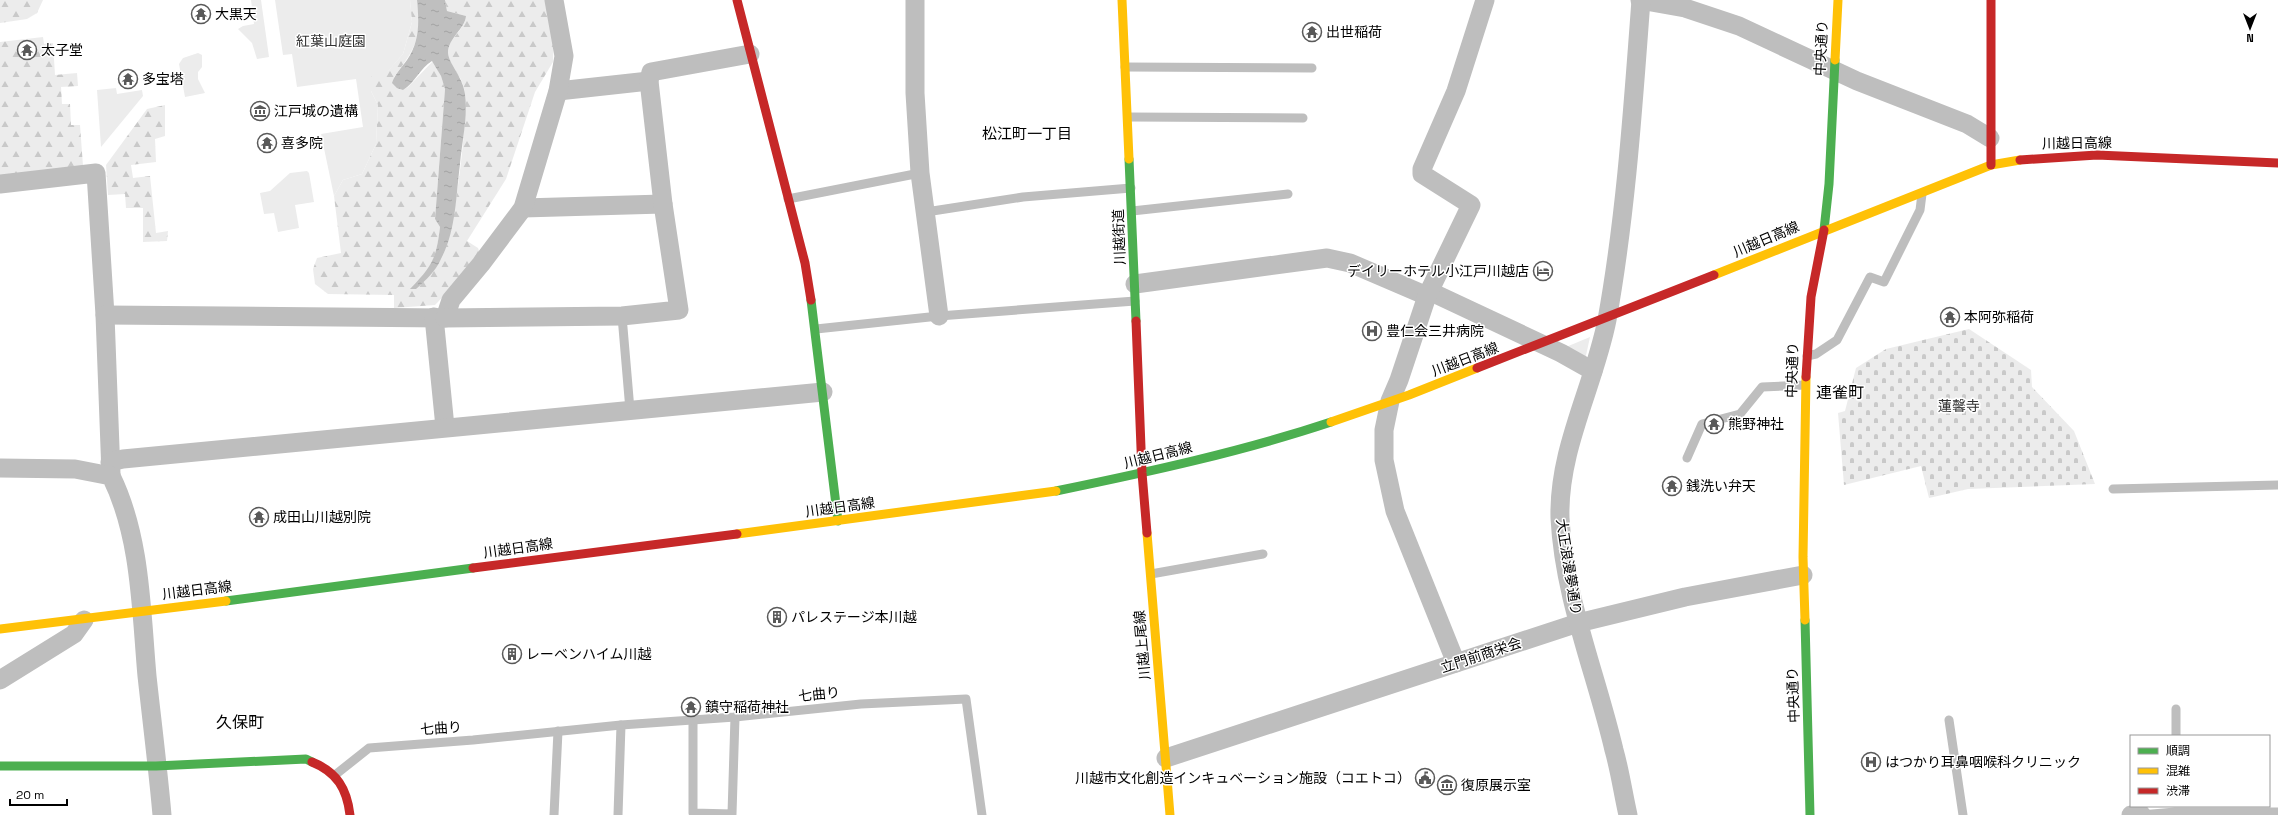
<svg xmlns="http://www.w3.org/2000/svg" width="2278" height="815" font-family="'Space Grotesk','Noto Sans JP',sans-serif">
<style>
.green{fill:#ececec}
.forest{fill:url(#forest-firs)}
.cemetery{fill:url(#cemetery-stones)}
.water{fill:url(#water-ripples)}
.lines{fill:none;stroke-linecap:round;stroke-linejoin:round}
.lane{stroke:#bebebe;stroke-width:9}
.street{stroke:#bebebe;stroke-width:19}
.fast{stroke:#4caf50;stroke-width:9}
.slow{stroke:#ffc107;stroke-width:9}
.jam{stroke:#c62828;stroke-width:9}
.labels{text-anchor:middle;stroke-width:3;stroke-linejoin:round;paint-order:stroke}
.poi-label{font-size:14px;fill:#000;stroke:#fff;text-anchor:start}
.park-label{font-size:14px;fill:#333;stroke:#fff}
.street-label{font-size:14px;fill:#000;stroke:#fff}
.neighbourhood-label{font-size:15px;fill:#000;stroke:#fff}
.quarter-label{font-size:16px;fill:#000;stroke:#fff}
</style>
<defs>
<pattern id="forest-firs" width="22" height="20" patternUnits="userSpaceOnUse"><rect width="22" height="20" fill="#ececec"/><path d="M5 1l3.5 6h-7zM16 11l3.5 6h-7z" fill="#c9c9c9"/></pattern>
<pattern id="cemetery-stones" width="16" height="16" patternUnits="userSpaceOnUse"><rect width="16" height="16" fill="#ececec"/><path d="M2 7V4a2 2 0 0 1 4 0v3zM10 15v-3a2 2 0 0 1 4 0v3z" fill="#c9c9c9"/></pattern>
<pattern id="water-ripples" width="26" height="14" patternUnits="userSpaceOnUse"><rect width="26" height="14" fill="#bfbfbf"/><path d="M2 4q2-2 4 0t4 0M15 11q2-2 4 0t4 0" fill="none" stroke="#a2a2a2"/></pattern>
</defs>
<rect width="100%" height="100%" fill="#fff"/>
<g class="green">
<path d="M251 0H261L269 57 257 59 252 43 238 29 243 26 254 24Z"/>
<path d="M275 0H410L412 22 403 54 371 91 378 105 376 144 362 174 343 180 334 196 321 134 363 127 356 79 297 87 292 54 283 55Z"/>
<path d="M198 53 202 55V67L198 72V79L205 93 185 97 179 64 183 58Z"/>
<path d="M116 88 117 94 142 90 143 96 101 147 97 90Z"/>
<path d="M307 171 309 173 314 202 295 205 299 228 278 232 274 213 264 214 260 193 270 191 290 173Z"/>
<path d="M1590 337 1585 360 1566 347Z"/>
</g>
<g class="forest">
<path d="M0 0H43L37 13 27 19 0 23Z"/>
<path d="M410 0H417C421 39 417 46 394 77L402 90 408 87 433 61 441 76 445 89 435 219 440 227C436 259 434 265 411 289 420 279 433 270 441 259 454 242 468 118 465 94 464 77 449 65 448 53 448 38 465 30 466 16L447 11 445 0H546L554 31 553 62 535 92 506 179 467 241 478 248 480 253 464 275 435 305 394 308V295L328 294 315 284 313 269 317 258 341 253 334 196 343 180 362 174 376 144 378 105 371 91V75L387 72 403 54 412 22Z"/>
<path d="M43 37 44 44 53 43 55 75 77 73 78 86 61 87 62 104H70L71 125H80L83 166 0 178V42Z"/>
<path d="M165 105V136L155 139 156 162 131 165 133 178 150 176 156 233 168 231 167 241 143 242V208H126L125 194 108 195 106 165 147 109Z"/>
</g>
<path class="cemetery" d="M1969 329 2031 370 2032 387 2074 431 2095 484 1968 489 1929 498 1921 466 1844 485 1838 413 1845 411 1856 368 1886 349Z"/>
<path class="water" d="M417 0H445L447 11 466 16C465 29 448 38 448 53 449 64 463 77 465 94 468 117 462 141 460 164 456 195 456 231 441 259 435 272 426 280 416 289H410C433 265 436 259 440 227L435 219 445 89 441 76 432 61C420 68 415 83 403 90L397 88 392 83C395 74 401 68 407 60 420 41 419 22 417 0Z"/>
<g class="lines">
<g class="lane">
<path d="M1125 67 1312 68"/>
<path d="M1128 117 1303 118"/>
<path d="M788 199 920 173"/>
<path d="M1132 211 1288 194"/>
<path d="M926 212 1023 197 1131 188"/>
<path d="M622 316 630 410"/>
<path d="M816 329 939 316 1135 301"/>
<path d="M1807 356 1816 354 1837 340 1870 277 1884 282 1920 210 1922 194"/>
<path d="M1687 458 1702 424 1740 414 1762 387 1805 385"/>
<path d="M2113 489 2278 485"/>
<path d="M1151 574 1263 554"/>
<path d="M693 720V813L732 814 735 717"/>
<path d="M1949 720 1963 815"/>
<path d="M2176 736V709"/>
<path d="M335 775 369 748 473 740 621 725 735 717 861 704 966 699 982 815"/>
<path d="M554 815 558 731"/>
<path d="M618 815 621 725"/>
<path d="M2141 815 2175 812H2278"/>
</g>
<g class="street">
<path d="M915 0V93L920 173 939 316"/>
<path d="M1640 0 1685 8 1739 26 1857 81 1967 124 1990 138"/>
<path d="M558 91 649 81"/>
<path d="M0 184 96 173 105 315 111 474"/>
<path d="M523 208 663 204"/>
<path d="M1135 284 1327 258 1350 263 1427 296"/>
<path d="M1429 291 1561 353 1593 371"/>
<path d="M105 315 445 318 451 300 481 264 523 208 558 91 564 56 554 0"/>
<path d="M434 317 445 427"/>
<path d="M445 318 622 316 679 310 663 204 649 81 651 72 750 54"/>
<path d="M110 462 123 459 823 392"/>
<path d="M0 468 75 469 111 476C141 537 141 609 147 676 152 722 158 769 162 815"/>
<path d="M1456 663 1395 511 1384 460V430L1390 401 1399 380 1427 296 1471 205 1422 174V169L1456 91 1485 0"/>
<path d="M0 680 74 634 84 620"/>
<path d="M1166 758 1578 623 1685 597 1803 575"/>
<path d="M1628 815C1623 793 1620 771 1614 750 1596 673 1564 598 1560 518 1558 449 1594 386 1607 320 1626 214 1633 107 1641 0"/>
<path d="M2131 815 2141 814"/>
</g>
<g class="fast">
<path d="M1129 159 1136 321"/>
<path d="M1824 230 1829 184 1835 60"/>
<path d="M811 300 838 521"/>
<path d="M1056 491C1148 472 1241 452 1331 422"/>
<path d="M226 601 473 568"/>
<path d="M1805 620 1810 815"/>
<path d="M0 766H156L306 759 312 762"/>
</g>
<g class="slow">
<path d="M1122 0 1129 159"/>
<path d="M1835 60 1838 0"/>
<path d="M1714 275 1991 165 2020 160"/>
<path d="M1331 422 1409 395 1477 368"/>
<path d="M1147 533 1170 815"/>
<path d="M737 534 1056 491"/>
<path d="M1805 620 1803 557 1806 377"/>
<path d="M0 629 226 601"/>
</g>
<g class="jam">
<path d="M737 0 805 263 811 300"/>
<path d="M1991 0V165"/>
<path d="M2020 160 2097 155 2278 163"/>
<path d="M1136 321 1142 473 1147 533"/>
<path d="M1477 368 1714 275"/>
<path d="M1806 377 1811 297 1824 230"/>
<path d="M473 568 737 534"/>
<path d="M312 762C337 772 347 789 350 815"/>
</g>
</g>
<defs>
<symbol id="temple-ring" viewBox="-11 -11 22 22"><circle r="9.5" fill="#fff" stroke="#595959" stroke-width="1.5"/><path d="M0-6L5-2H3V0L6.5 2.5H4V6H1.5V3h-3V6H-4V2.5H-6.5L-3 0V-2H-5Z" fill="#595959"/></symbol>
<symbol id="museum-ring" viewBox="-11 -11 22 22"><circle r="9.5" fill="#fff" stroke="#595959" stroke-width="1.5"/><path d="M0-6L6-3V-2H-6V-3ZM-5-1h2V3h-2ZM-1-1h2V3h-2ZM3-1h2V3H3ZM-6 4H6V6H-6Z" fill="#595959"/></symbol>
<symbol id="hotel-ring" viewBox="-11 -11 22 22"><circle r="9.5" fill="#fff" stroke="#595959" stroke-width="1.5"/><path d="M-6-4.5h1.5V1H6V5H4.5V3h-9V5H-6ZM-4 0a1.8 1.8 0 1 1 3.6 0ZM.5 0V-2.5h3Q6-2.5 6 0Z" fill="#595959"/></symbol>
<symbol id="hospital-ring" viewBox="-11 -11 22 22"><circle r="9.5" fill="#fff" stroke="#595959" stroke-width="1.5"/><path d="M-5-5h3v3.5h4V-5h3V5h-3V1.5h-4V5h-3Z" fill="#595959"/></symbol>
<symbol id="building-ring" viewBox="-11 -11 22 22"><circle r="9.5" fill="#fff" stroke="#595959" stroke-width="1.5"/><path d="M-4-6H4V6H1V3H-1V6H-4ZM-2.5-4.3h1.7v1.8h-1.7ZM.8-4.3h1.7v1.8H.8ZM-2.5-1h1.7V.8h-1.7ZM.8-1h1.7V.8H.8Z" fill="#595959"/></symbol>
<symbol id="civic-ring" viewBox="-11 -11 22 22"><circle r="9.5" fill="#fff" stroke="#595959" stroke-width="1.5"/><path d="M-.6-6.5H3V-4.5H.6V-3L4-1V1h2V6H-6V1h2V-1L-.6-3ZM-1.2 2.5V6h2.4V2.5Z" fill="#595959"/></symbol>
</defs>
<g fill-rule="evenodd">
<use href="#temple-ring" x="190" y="3" width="22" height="22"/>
<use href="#temple-ring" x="1301" y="21" width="22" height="22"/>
<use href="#temple-ring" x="16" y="39" width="22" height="22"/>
<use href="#temple-ring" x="117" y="68" width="22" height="22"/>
<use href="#museum-ring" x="249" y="100" width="22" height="22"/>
<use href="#temple-ring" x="256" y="132" width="22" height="22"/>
<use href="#hotel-ring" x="1532" y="260" width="22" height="22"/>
<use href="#temple-ring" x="1939" y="306" width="22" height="22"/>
<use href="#hospital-ring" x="1361" y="320" width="22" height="22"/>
<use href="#temple-ring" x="1703" y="413" width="22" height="22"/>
<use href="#temple-ring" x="1661" y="475" width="22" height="22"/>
<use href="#temple-ring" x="248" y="506" width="22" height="22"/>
<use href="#building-ring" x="766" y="606" width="22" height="22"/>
<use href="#building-ring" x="501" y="643" width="22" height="22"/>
<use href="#temple-ring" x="680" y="696" width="22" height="22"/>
<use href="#hospital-ring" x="1860" y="751" width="22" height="22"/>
<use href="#civic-ring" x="1414" y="767" width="22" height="22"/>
<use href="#museum-ring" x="1436" y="774" width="22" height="22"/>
</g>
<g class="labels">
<g class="poi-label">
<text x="215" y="19">大黒天</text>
<text x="1326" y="37">出世稲荷</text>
<text x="41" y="55">太子堂</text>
<text x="142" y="84">多宝塔</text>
<text x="274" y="116">江戸城の遺構</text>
<text x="281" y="148">喜多院</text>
<text x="1529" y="276" text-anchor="end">デイリーホテル小江戸川越店</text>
<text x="1964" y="322">本阿弥稲荷</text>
<text x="1386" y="336">豊仁会三井病院</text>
<text x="1728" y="429">熊野神社</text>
<text x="1686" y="491">銭洗い弁天</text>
<text x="273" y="522">成田山川越別院</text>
<text x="791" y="622">パレステージ本川越</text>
<text x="526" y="659">レーベンハイム川越</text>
<text x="705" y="712">鎮守稲荷神社</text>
<text x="1885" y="767">はつかり耳鼻咽喉科クリニック</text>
<text x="1411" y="783" text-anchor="end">川越市文化創造インキュベーション施設（コエトコ）</text>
<text x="1461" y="790">復原展示室</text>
</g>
<g class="park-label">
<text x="331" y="46">紅葉山庭園</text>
<text x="1959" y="411">蓮馨寺</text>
</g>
<g class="street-label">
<text transform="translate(1821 48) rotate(-87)" y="5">中央通り</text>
<text transform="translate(2077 143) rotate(-1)" y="5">川越日高線</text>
<text transform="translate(1119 237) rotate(-92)" y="5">川越街道</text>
<text transform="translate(1766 239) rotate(-23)" y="5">川越日高線</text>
<text transform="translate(1465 359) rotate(-21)" y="5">川越日高線</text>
<text transform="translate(1792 370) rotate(-88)" y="5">中央通り</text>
<text transform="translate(1158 455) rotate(-14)" y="5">川越日高線</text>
<text transform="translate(840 507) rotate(-8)" y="5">川越日高線</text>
<text transform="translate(518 548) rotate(-8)" y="5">川越日高線</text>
<text transform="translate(1569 567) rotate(81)" y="5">大正浪漫夢通り</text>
<text transform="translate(197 590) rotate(-7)" y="5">川越日高線</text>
<text transform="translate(1142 645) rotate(-95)" y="5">川越上尾線</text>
<text transform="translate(1481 655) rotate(-18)" y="5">立門前商栄会</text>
<text transform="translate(819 694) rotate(-6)" y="5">七曲り</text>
<text transform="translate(1793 695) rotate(-92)" y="5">中央通り</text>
<text transform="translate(441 728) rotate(-4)" y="5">七曲り</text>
</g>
<g class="neighbourhood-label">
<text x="1027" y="139">松江町一丁目</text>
</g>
<g class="quarter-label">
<text x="1840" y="398">連雀町</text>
<text x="240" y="728">久保町</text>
</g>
</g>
<rect x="2130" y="735" width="140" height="72" fill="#ffffff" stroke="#999999"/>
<rect x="2138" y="748" width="20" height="6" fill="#4caf50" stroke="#999999"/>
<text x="2166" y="755" font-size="12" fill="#000000">順調</text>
<rect x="2138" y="768" width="20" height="6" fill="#ffc107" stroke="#999999"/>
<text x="2166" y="775" font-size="12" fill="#000000">混雑</text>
<rect x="2138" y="788" width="20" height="6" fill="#c62828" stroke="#999999"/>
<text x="2166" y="795" font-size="12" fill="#000000">渋滞</text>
<g transform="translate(2250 28) rotate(180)" stroke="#ffffff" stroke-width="3" paint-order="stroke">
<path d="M0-3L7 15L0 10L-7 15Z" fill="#000000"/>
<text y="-6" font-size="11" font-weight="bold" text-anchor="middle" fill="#000000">N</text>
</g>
<path d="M10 799v6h57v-6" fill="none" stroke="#000000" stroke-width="2"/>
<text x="16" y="799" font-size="12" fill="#000000" stroke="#ffffff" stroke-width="3" paint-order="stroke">20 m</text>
</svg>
